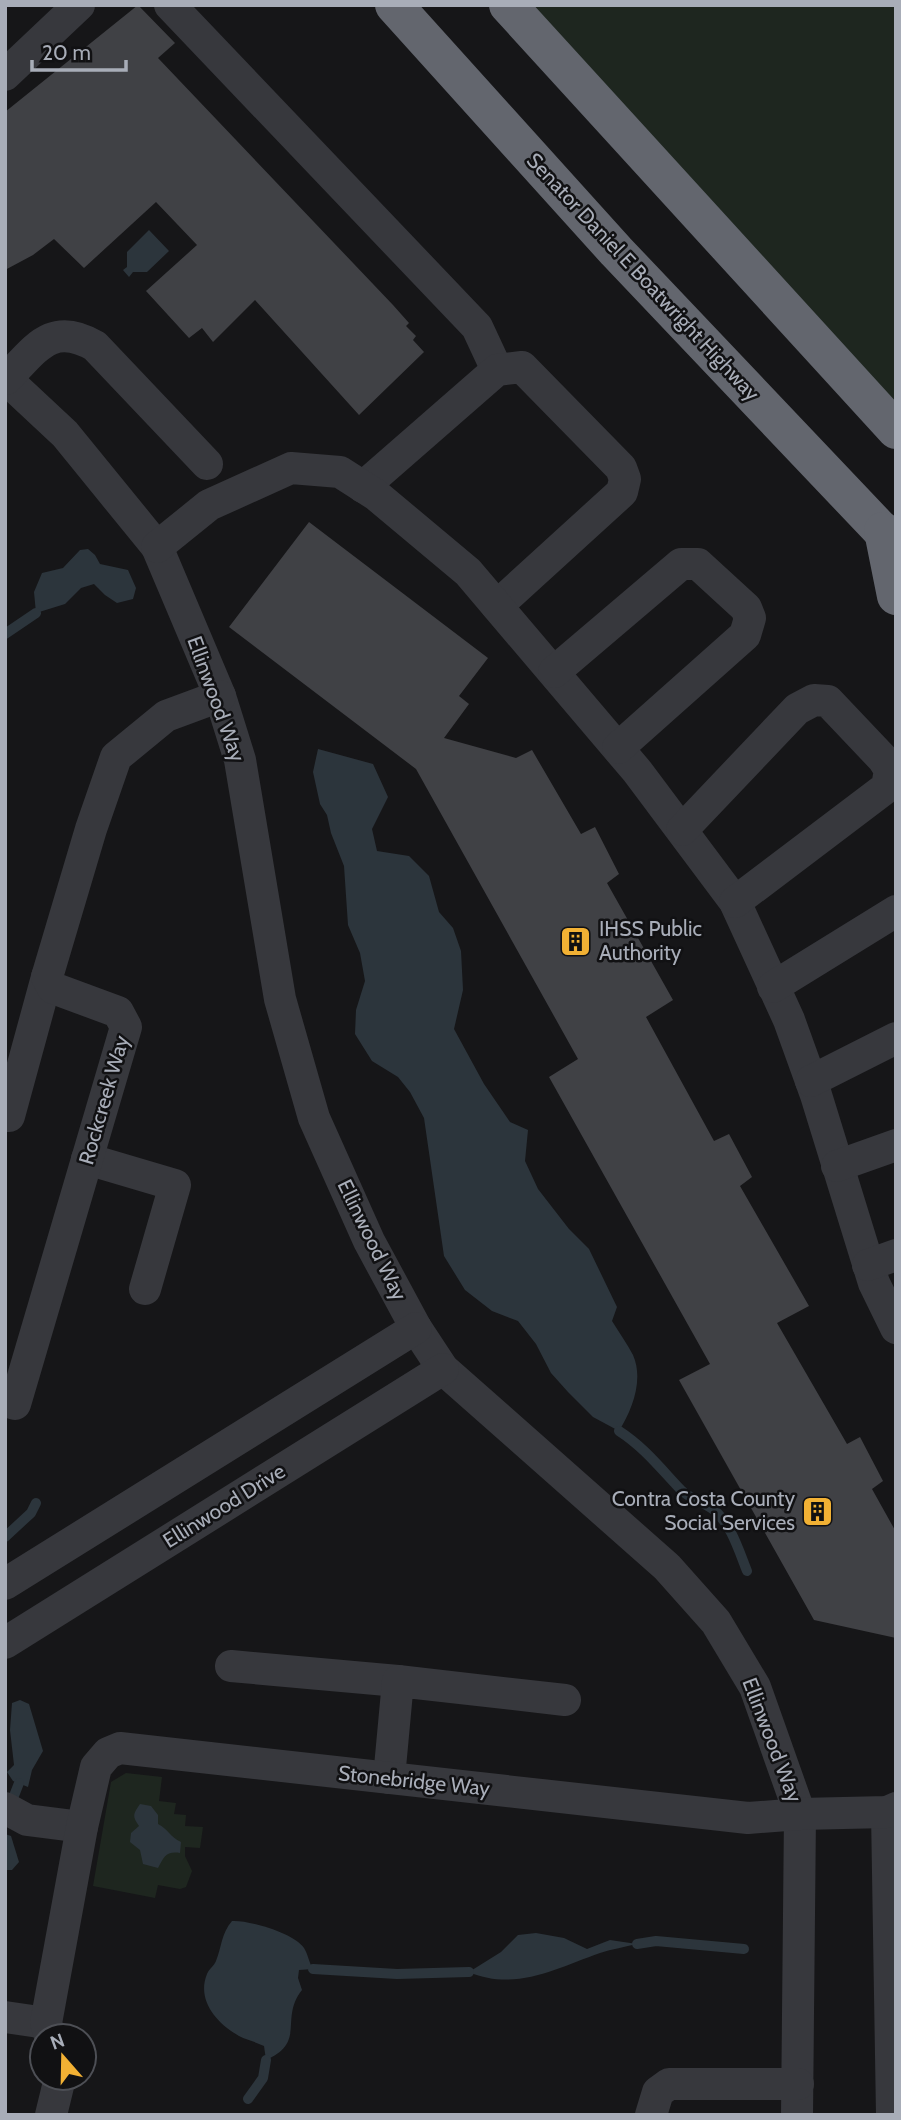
<svg xmlns="http://www.w3.org/2000/svg" width="901" height="2120" font-family="Cabin,sans-serif">
<style>
.green{fill:#1e261f}
.water{fill:#2c353c}
.lines{fill:none;stroke-linecap:round;stroke-linejoin:round}
.stream{stroke:#2c353c;stroke-width:10}
.building{fill:#404145}
.minor{stroke:#37383d;stroke-width:32}
.highway{stroke:#63666e;stroke-width:38}
.labels{text-anchor:middle;stroke-width:5;stroke-linejoin:round;paint-order:stroke}
.street-label{font-size:21px;fill:#a8adb8;stroke:#111113}
.poi-label{font-size:21px;fill:#a8adb8;stroke:#111113;text-anchor:start}
</style>
<rect width="100%" height="100%" fill="#161618"/>
<g class="green">
<path d="M508 5H896V430Z"/>
<path d="M126 1773 162 1777 159 1801 176 1803 174 1814 186 1815 185 1826 203 1827 200 1848 185 1847V1856L192 1871 186 1887 180 1889 158 1885 155 1898 93 1886 111 1782Z"/>
</g>
<g class="water">
<path d="M149 230 169 251 147 272H133L129 277 123 270 127 267V252Z"/>
<path d="M88 549 95 555 100 564 128 570 136 588 133 599 117 603 105 595 94 584 81 588 65 604 36 613 34 592 42 573 63 568 80 550Z"/>
<path d="M318 749 373 764 388 797 372 829 377 851 409 856 429 876 439 912 453 928 461 951 463 990 454 1029 484 1084 510 1122 528 1130 525 1161 538 1189 569 1229 589 1249 617 1307 612 1321C619 1332 627 1344 633 1355 644 1380 632 1410 619 1431L593 1417 568 1392 551 1373 536 1344 518 1321 492 1311 465 1290 444 1256 424 1118 410 1092 398 1077 372 1061 355 1034 356 1010 365 981 360 953 348 925 344 866 331 833 327 815 320 804 313 772Z"/>
<path d="M20 1700 29 1704 43 1751 32 1770 28 1787 13 1781 7 1772 14 1765 10 1730 12 1703Z"/>
<path d="M140 1804 151 1806 158 1815V1824C168 1829 170 1837 181 1842L180 1853C166 1851 164 1857 158 1868L143 1864 140 1850 130 1842 131 1833 139 1826C132 1816 133 1814 140 1804Z"/>
<path d="M5 1834 11 1836 19 1862 12 1870H5Z"/>
<path d="M232 1921C249 1920 294 1933 304 1948 308 1954 309 1963 313 1969L299 1970 298 1978 302 1990C279 2019 307 2042 266 2060L264 2046C256 2042 247 2040 239 2036 218 2024 196 2001 207 1974 209 1969 214 1966 216 1961 222 1946 221 1934 232 1921Z"/>
<path d="M536 1933 564 1938 587 1949 610 1940 637 1944C625 1947 612 1949 600 1953 557 1968 515 1992 469 1972L501 1952 518 1935Z"/>
</g>
<g class="lines">
<g class="stream">
<path d="M5 634 36 613"/>
<path d="M619 1431C644 1447 661 1469 681 1490 690 1499 704 1502 714 1510 731 1524 739 1551 747 1571"/>
<path d="M5 1537 31 1513 36 1503"/>
<path d="M10 1806 19 1783"/>
<path d="M637 1944 656 1941 744 1949"/>
<path d="M313 1969 397 1974 469 1972"/>
<path d="M248 2099 263 2078 266 2060"/>
</g>
</g>
<g class="building">
<path d="M138 5 175 43 158 58 393 305 409 323 406 326 416 336 413 340 424 352 359 415 255 300 213 342 202 328 189 338 146 291 197 245 156 202 84 268 54 239 33 255 5 270V112Z"/>
<path d="M309 522 488 658 459 696 469 704 444 738 516 758 532 750 581 834 595 827 619 874 607 883 673 1000 646 1017 714 1141 729 1134 752 1177 740 1186 809 1306 777 1323 847 1444 860 1437 883 1481 872 1489 896 1532V1638L814 1620 679 1380 710 1364 549 1077 578 1059 416 769 229 627Z"/>
</g>
<g class="lines">
<g class="minor">
<path d="M170 5 477 327 497 370"/>
<path d="M5 75 79 5"/>
<path d="M5 378 65 434 157 547 220 696 240 760 280 999 314 1118 369 1241 416 1328 443 1369 667 1567 716 1622 755 1687 800 1814 797 2115"/>
<path d="M6 379C35 350 51 320 95 346L207 464"/>
<path d="M363 487 497 370 522 367 621 468 625 479 622 492 497 606"/>
<path d="M157 547 209 505 291 468 340 472 376 495 468 572 637 771 735 902 789 1020 816 1095 874 1283 896 1328"/>
<path d="M554 672 681 564H698L746 608 750 618 745 635 618 748"/>
<path d="M682 830 797 709 814 700 828 701 883 759 890 770 887 787 735 902"/>
<path d="M773 987 896 911"/>
<path d="M811 1081 896 1038"/>
<path d="M9 1116 47 977"/>
<path d="M87 1159 175 1185 145 1289"/>
<path d="M837 1166 896 1145"/>
<path d="M868 1265 896 1255"/>
<path d="M5 1401 15 1404 126 1027 118 1012 53 988 47 977 91 829 116 757 166 716 220 696"/>
<path d="M5 1584 416 1328"/>
<path d="M5 1643 443 1369"/>
<path d="M231 1666 398 1681"/>
<path d="M389 1778 398 1681 565 1700"/>
<path d="M5 1808 27 1820 82 1827"/>
<path d="M887 1812 892 2115"/>
<path d="M5 2017 46 2023"/>
<path d="M50 2036 46 2023 82 1827 96 1767 108 1753 120 1748 748 1818 800 1814 887 1812 896 1808"/>
<path d="M51 2115 60 2078"/>
<path d="M651 2115 658 2092 669 2084H798"/>
</g>
<g class="highway">
<path d="M394 5 616 251 896 546"/>
<path d="M508 5 896 430"/>
<path d="M883 531 896 596"/>
</g>
</g>
<defs>
<symbol id="building-square" viewBox="-11 -11 22 22"><rect x="-9" y="-9" width="18" height="18" rx="4" fill="#f2b134" stroke="#111113"/><path d="M-4-6H4V6H1V3H-1V6H-4ZM-2.5-4.3h1.7v1.8h-1.7ZM.8-4.3h1.7v1.8H.8ZM-2.5-1h1.7V.8h-1.7ZM.8-1h1.7V.8H.8Z" fill="#111"/></symbol>
</defs>
<g fill-rule="evenodd">
<use href="#building-square" x="558" y="924" width="35" height="35"/>
<use href="#building-square" x="800" y="1494" width="35" height="35"/>
</g>
<g class="labels">
<g class="street-label">
<text transform="translate(643 277) rotate(47)" y="7">Senator Daniel E Boatwright Highway</text>
<text transform="translate(216 699) rotate(70)" y="7">Ellinwood Way</text>
<text transform="translate(104 1100) rotate(-74)" y="7">Rockcreek Way</text>
<text transform="translate(372 1240) rotate(64)" y="7">Ellinwood Way</text>
<text transform="translate(224 1506) rotate(-32)" y="7">Ellinwood Drive</text>
<text transform="translate(772 1740) rotate(69)" y="7">Ellinwood Way</text>
<text transform="translate(414 1781) rotate(6)" y="7">Stonebridge Way</text>
</g>
<g class="poi-label">
<text x="599" y="936">IHSS Public<tspan x="599" dy="24">Authority</tspan></text>
<text x="795" y="1506" text-anchor="end">Contra Costa County<tspan x="795" dy="24">Social Services</tspan></text>
</g>
</g>
<rect width="901" height="2120" fill="none" stroke="#a8adb8" stroke-width="14"/>
<g transform="translate(63 2057) rotate(340)"><circle r="33" fill="#111113" stroke="#4d4f55" stroke-width="2"/>
<path d="M0-5L12 26L0 18L-12 26Z" fill="#f2b134"/>
<text y="-10" font-size="19" font-weight="bold" text-anchor="middle" fill="#a8adb8">N</text>
</g>
<path d="M32 60v10h94v-10" fill="none" stroke="#a8adb8" stroke-width="3.5"/>
<text x="42" y="60" font-size="21" fill="#a8adb8" stroke="#111113" stroke-width="5" paint-order="stroke">20 m</text>
</svg>
